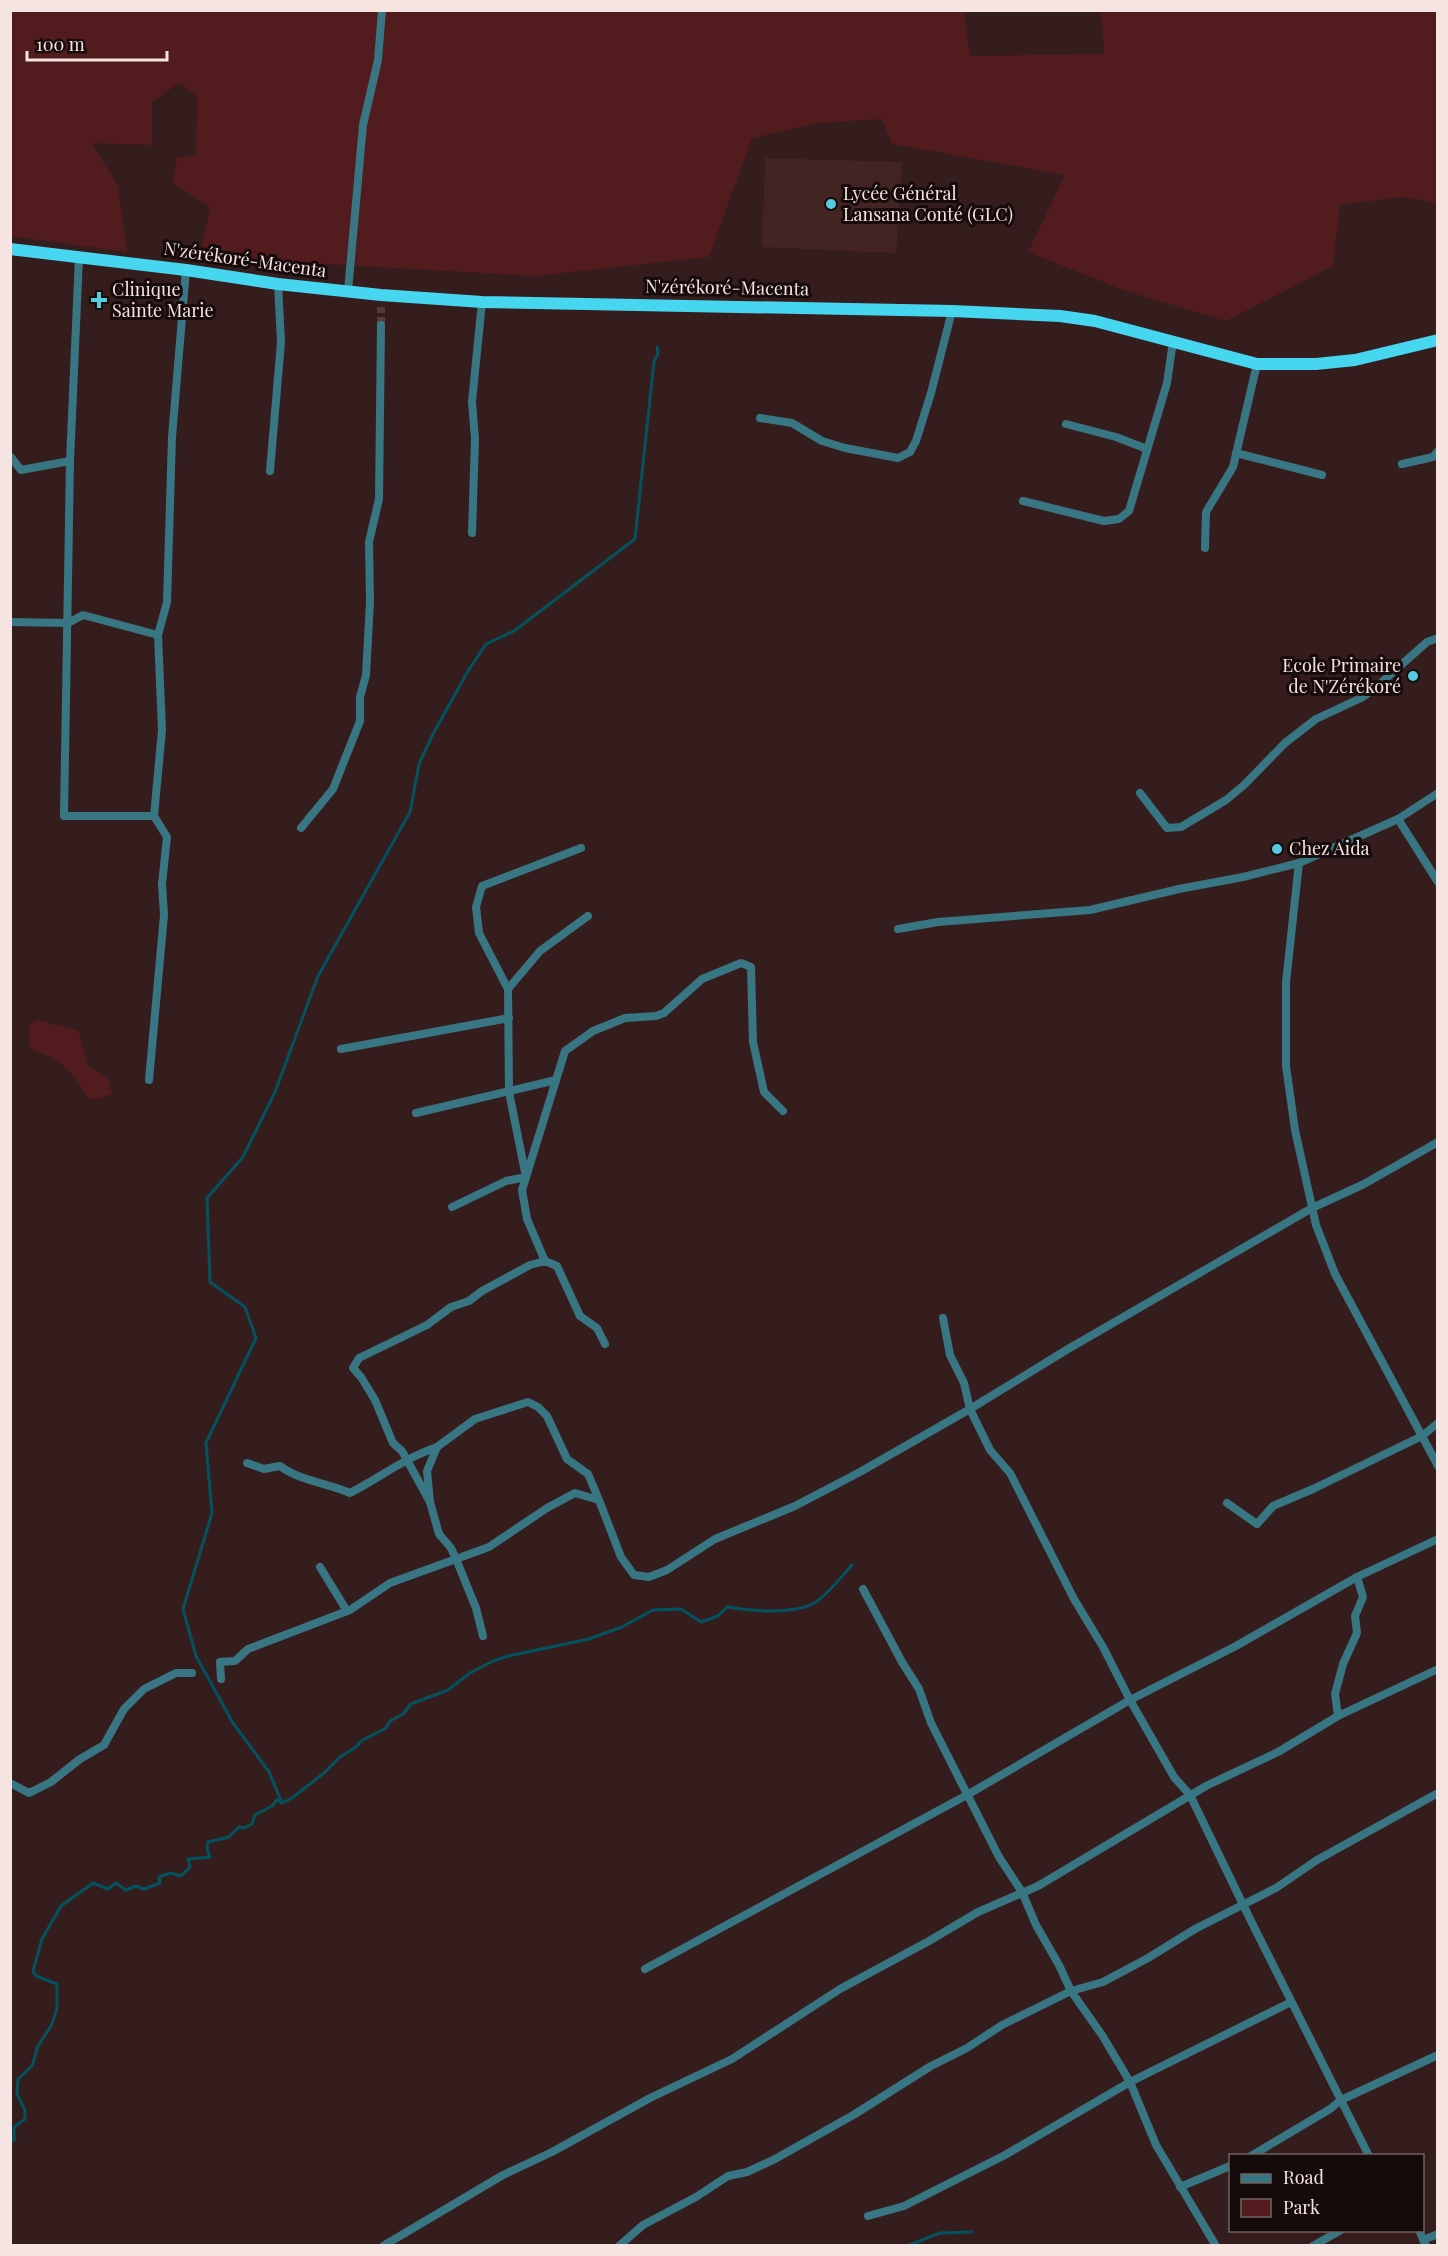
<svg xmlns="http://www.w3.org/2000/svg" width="1448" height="2256" font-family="'Playfair Display',serif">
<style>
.built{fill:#442323}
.green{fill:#521b1e}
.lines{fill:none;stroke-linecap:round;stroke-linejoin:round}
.stream{stroke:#025360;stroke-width:3}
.minor-tunnel{stroke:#533b3b;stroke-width:8;stroke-dasharray:8 4;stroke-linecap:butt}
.minor{stroke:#387683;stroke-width:8}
.trunk{stroke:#46d6f0;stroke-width:12}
.poi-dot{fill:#55cae0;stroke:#160b0b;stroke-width:2}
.labels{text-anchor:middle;stroke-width:6;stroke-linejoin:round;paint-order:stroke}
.poi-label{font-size:18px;fill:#f6e4e3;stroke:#160b0b;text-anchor:start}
.street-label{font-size:18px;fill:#f6e4e3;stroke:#160b0b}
</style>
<rect width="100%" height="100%" fill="#361d1d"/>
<path class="built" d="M765 158 902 162 896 253 762 247Z"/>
<g class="green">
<path d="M964 10 970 56 1104 54 1101 11H1437V203L1402 197 1340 205 1333 266 1226 321 1126 291 1028 252 1065 175 892 144 882 119 819 123 752 138 709 257 535 276 200 257 210 207 173 183 177 157 195 156 198 97 179 83 152 102V145L91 143 118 185 127 252 11 236V11Z"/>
<path d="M37 1020 78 1030 88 1066 108 1079 113 1094 90 1100C70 1069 65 1061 30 1049L29 1026Z"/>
</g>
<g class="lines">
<g class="stream">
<path d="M282 1803 269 1772 233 1723 196 1656 183 1609 212 1513 206 1443 256 1338 245 1307 210 1282 207 1198 243 1157 275 1092 318 976 410 812 419 764 433 734 468 671 486 644 514 631 635 539 654 361 658 354 657 347"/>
<path d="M10 2141 14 2140V2127L25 2119V2110L17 2094 18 2079 32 2066 38 2046 51 2026 57 2009V1984L36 1976 33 1971 42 1939 61 1906 93 1883 108 1889 116 1883 126 1890 136 1886 144 1889 160 1883 159 1877 170 1873 181 1876 190 1867 188 1859 210 1857 207 1849 208 1842 229 1837 239 1827 244 1828 252 1824 255 1815 272 1806 277 1800 282 1803 292 1798 324 1773 340 1757 356 1747 361 1741 386 1728 390 1721 403 1714 411 1704 448 1690 470 1673 493 1661 508 1656 589 1639 622 1627 653 1610 681 1609 701 1622 718 1616 727 1607C751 1611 795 1615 816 1602 830 1592 841 1577 852 1565"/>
<path d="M907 2246 940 2233 972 2232"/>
</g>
<path class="minor-tunnel" d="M381 325V307"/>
<g class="minor">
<path d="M79 257 70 461 64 816H154L162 730 158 635 167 602 172 437 186 270"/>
<path d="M348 291 363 125 378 60 382 10"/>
<path d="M760 418 792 423 822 441 845 448 898 458 910 452 916 441 931 393 952 311"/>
<path d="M1066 424 1116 437 1147 449"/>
<path d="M1236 453 1322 475"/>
<path d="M10 456 21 470 70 461"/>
<path d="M1402 464 1433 457 1438 451"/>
<path d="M270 471 281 342 278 284"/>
<path d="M1023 501 1104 521 1119 519 1129 511 1167 383 1173 341"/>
<path d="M472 533 475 439 472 402 482 302"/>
<path d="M1205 548 1206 512 1233 467 1257 364"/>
<path d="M10 622 68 623 83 615 158 635"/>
<path d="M1140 793 1167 828 1181 827 1226 800 1244 785 1285 743 1316 719 1361 698 1373 690 1427 642 1438 638"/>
<path d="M1398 819 1438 882"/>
<path d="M301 828 333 789 360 721V697L366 675 370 602 369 542 379 499 381 325"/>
<path d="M1299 863 1286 982V1066L1295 1130 1316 1225 1335 1274 1438 1466"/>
<path d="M898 929 938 922 1090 910 1179 889 1243 877 1299 863 1398 819 1438 793"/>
<path d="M508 989 479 933 476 907 482 886 581 848"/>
<path d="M341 1049 509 1018"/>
<path d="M149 1080 164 915 162 884 167 837 154 816"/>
<path d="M416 1113 556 1080"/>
<path d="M452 1207 506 1181 526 1177 509 1092 508 989 540 951 588 916"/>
<path d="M545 1261 527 1219 522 1190 565 1051 593 1031 625 1018 656 1016 664 1013 702 979 741 963 751 967 753 1042 764 1092 783 1111"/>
<path d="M943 1318 950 1355 964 1383 970 1409 990 1450 1010 1473 1074 1599 1103 1647 1130 1700 1174 1777 1190 1795 1251 1921 1369 2156"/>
<path d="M247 1463 264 1469 280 1466C300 1481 327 1483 350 1493 379 1478 405 1458 437 1447"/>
<path d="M430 1502 402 1451 393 1443 375 1400 361 1377 353 1368 359 1358 427 1325 451 1307 469 1301 482 1291 530 1265 545 1261 557 1266 580 1316 597 1328 605 1344"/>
<path d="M1227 1503 1257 1524 1273 1506 1313 1489 1422 1436 1438 1423"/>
<path d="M320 1567 347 1611"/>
<path d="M863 1589 902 1662 919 1689 931 1723 999 1857 1022 1892 1036 1925 1059 1965 1071 1991 1102 2035 1130 2082 1156 2145 1216 2246"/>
<path d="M483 1636 476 1608 456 1559 451 1548 439 1534 430 1502 427 1471 437 1447 475 1419 528 1402 538 1407 547 1416 567 1459 588 1474 599 1500"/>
<path d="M221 1679 220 1662 235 1661 248 1649 350 1610 390 1583 489 1547 547 1508 575 1493 599 1500 621 1557 634 1575 649 1577 667 1570 715 1539 795 1506 860 1472 970 1409 1068 1349 1312 1208 1364 1184 1438 1142"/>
<path d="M1338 1716 1335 1694 1343 1664 1357 1633 1355 1616 1363 1597 1357 1577"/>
<path d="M10 1783 29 1793 51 1782 80 1759 104 1745 124 1709 144 1689 176 1673H192"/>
<path d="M645 1969 967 1795 1130 1700 1236 1646 1357 1577 1438 1539"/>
<path d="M1251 2156 1330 2109 1341 2100 1438 2055"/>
<path d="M1180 2187 1230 2166"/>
<path d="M868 2216 904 2206 1005 2155 1130 2082 1291 2002"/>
<path d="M1419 2230 1426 2246"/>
<path d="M1423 2240 1438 2234"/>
<path d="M383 2246 503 2175 552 2152 650 2098 732 2059 840 1989 929 1941 978 1912 1038 1886 1206 1786 1278 1752 1338 1716 1438 1669"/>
<path d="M619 2246 643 2225 696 2197 728 2176 747 2172 775 2159 855 2114 931 2066 967 2048 1002 2025 1071 1991 1103 1982 1148 1958 1195 1929 1276 1888 1317 1860 1438 1793"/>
<path d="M1313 2246 1341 2230"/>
</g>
<path class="trunk" d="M10 249 186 270 278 284 381 295 482 302 952 311 1060 316 1095 321 1257 364H1316L1355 360 1438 340"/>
</g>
<g class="poi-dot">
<circle cx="831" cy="204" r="6"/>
<path d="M96 291h6v6h6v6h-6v6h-6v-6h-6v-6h6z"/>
<circle cx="1413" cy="676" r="6"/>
<circle cx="1277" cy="849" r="6"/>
</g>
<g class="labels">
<g class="poi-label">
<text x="843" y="200">Lycée Général<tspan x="843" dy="21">Lansana Conté (GLC)</tspan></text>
<text x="112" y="296">Clinique<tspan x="112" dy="21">Sainte Marie</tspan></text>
<text x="1401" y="672" text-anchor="end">Ecole Primaire<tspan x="1401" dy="21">de N'Zérékoré</tspan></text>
<text x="1289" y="855">Chez Aida</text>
</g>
<g class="street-label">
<text transform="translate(245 260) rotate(8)" y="6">N'zérékoré-Macenta</text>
<text transform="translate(727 288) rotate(1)" y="6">N'zérékoré-Macenta</text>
</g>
</g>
<rect width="1448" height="2256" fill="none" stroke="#f6e4e3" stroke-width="24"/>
<rect x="1229" y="2154" width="195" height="78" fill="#160b0b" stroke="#706261" stroke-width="1.5"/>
<rect x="1241" y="2174" width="30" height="9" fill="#387683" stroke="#706261" stroke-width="1.5"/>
<text x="1283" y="2184" font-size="18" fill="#f6e4e3">Road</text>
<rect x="1241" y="2199" width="30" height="18" fill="#521b1e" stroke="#706261" stroke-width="1.5"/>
<text x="1283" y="2214" font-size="18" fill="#f6e4e3">Park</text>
<path d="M27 51v9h140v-9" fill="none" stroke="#f6e4e3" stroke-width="3"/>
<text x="36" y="51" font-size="18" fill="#f6e4e3" stroke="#160b0b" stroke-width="4.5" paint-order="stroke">100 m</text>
</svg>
